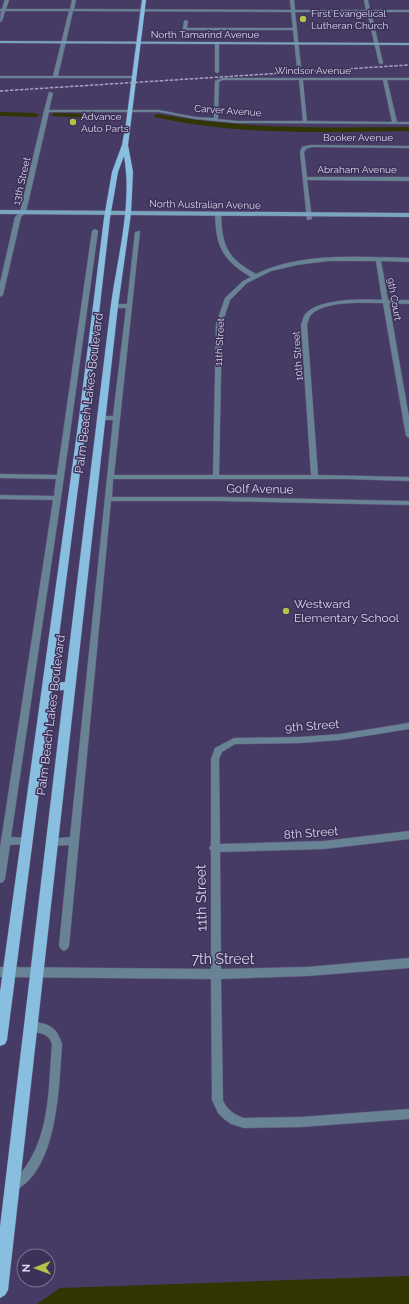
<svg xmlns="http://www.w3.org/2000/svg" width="409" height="1304" font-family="Raleway,sans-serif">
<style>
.water{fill:#303501}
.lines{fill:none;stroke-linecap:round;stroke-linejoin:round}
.canal{fill:#303501;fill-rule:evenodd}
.street-casing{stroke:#61577d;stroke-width:1}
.secondary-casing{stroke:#61577d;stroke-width:1}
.primary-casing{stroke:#61577d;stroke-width:1}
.street{fill:#688393;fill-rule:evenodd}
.secondary{fill:#7aa5bf;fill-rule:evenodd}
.primary{fill:#88bfe1;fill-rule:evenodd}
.rail{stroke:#a7a0be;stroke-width:1.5;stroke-dasharray:3.5 1.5;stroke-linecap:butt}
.poi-dot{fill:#b4c24a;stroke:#3c3159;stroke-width:1.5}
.labels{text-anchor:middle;stroke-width:3;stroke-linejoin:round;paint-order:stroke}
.far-poi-label{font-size:10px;fill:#dbd5ee;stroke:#3c3159;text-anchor:start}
.far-street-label{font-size:10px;fill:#dbd5ee;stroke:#3c3159}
.street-label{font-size:12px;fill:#dbd5ee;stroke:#3c3159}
.poi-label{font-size:12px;fill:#dbd5ee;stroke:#3c3159;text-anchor:start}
.near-street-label{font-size:14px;fill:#dbd5ee;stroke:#3c3159}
</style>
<rect width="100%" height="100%" fill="#463b64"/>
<path class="water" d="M409 1276V1304H37L60 1288Z"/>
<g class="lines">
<g class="canal">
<path d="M0 112 36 113 39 115 36 117 0 116Z"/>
<path d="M54 113 92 114 95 116 92 118 52 116V114Z"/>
<path d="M157 114C241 129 324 128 409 127V131C325 132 238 136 155 117L154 116Z"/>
</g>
<defs>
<g id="street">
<path d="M5 0H9L6 9H70L72 0H76L74 9 291 10 290 0H294L295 10H366L364 0H368L370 10H409V12H371L383 63 381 64 379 63 367 12H295L301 67 299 68 297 67 293 30H187L185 36 182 35 184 21 186 20 188 21 187 28H293L291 12 73 11 58 76H134L136 77V78H0V76H53L69 11H5L2 21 0 22 1 11H0V9H2Z"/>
<path d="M217 42 219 43V72L217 73 215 72V43Z"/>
<path d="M222 78H409V80H387L397 122H409V124L237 123 195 119 159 112H49L26 212 21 217 3 295 0 297V283L15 217 20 212 44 111 49 92 53 93 49 110H159L195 117 214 118 215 81ZM223 80H299L303 121H237L218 119 219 82ZM303 80H383L392 122 307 121Z"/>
<path d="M311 145 409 146V148L311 147 306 149 304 152 307 177H409V181L307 180 312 219 307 220 300 152 302 147Z"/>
<path d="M218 212 221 214C222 246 227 258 256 274 302 252 359 257 409 258V262L381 261 388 300H409V304L389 303 409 417V438L406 436 383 303C364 303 323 300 310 316 309 318 308 322 307 325L318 475 409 477V481L347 479H113L112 497H220L409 501V505L220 501H111L69 946 67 949 64 951 61 949 59 946 69 845 52 846 49 845 47 842 49 839 70 837 113 420H101L98 418 101 416H113L126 308H114L111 306 114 304H127L135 232 140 231 114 475H213L216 324 225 298 243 281 251 277C222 260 216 246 215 214ZM328 261H376L382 300C364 299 315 298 304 316 303 318 302 322 301 325L311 475H219L222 324 230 300 247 283 271 271 297 265Z"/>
<path d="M95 229 98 231 61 498 11 837 29 838 31 841 29 844 10 845 5 879 3 882 0 883V848L53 500 0 499V495L54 496 56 479 0 478V474L57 475 92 231Z"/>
<path d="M409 723V729L340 740 300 743 235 744 222 752 219 759 220 844 324 841 409 831V839L324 849 220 852 221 969 307 967 409 958V968L307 976 221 979 223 1101C228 1110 234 1115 244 1118L301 1117 409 1109V1119L301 1127 244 1128 231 1124 224 1119 218 1113 212 1100 211 979 0 977V967L211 969V851L209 848 211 845V759L215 748 234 738 300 737 340 734Z"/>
<path d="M30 1021C48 1024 56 1025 62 1044 59 1086 58 1173 12 1192L8 1190 6 1186C9 1180 15 1178 20 1174 24 1169 29 1162 32 1156 50 1123 49 1080 52 1044 48 1031 37 1034 26 1030L25 1026 26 1022Z"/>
</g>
<g id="secondary">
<path d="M0 41 409 43V45L0 43Z"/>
<path d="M0 210 409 213V217L0 214Z"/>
</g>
<path id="primary" d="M142 0H146L128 145 133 172 131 213 118 306 8 1290 5 1295 0 1298V1227L64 690 52 691 7 1040 5 1044 0 1046V992L79 418 104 218 112 172 122 145 126 123ZM124 156C133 207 116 261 110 312 95 435 80 559 65 682L53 683 87 418 110 218 118 172Z"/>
</defs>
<use href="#street" class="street-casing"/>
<use href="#secondary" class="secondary-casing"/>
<use href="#primary" class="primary-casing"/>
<use href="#street" class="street"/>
<use href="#secondary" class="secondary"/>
<use href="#primary" class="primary"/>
<path class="rail" d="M0 91 409 65"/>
</g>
<g class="poi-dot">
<circle cx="303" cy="19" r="4"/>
<circle cx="73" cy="122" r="4"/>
<circle cx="286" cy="611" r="4"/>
</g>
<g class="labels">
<g class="far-poi-label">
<text x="311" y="17">First Evangelical<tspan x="311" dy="12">Lutheran Church</tspan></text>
<text x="81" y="120">Advance<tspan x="81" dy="12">Auto Parts</tspan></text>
</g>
<g class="far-street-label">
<text x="205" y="38">North Tamarind Avenue</text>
<text x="313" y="74">Windsor Avenue</text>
<text transform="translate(228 110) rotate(4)" y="4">Carver Avenue</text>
<text x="358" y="141">Booker Avenue</text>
<text x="357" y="173">Abraham Avenue</text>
<text transform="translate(21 181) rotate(-77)" y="4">13th Street</text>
<text transform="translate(205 204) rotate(1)" y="4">North Australian Avenue</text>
<text transform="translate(395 299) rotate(80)" y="4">9th Court</text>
<text transform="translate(219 342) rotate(-87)" y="4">11th Street</text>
<text transform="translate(297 356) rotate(-94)" y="4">10th Street</text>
</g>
<g class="street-label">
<text transform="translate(89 393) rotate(-83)" y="4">Palm Beach Lakes Boulevard</text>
<text transform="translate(260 489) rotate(1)" y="4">Golf Avenue</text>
<text transform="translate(51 715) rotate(-83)" y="4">Palm Beach Lakes Boulevard</text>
<text transform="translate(312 726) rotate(-4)" y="4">9th Street</text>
<text transform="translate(311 833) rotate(-4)" y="4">8th Street</text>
</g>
<g class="poi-label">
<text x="294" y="608">Westward<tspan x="294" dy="14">Elementary School</tspan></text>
</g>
<g class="near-street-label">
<text transform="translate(201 898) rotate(-91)" y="5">11th Street</text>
<text x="223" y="964">7th Street</text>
</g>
</g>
<g transform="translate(36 1268) rotate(269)"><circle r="19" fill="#3c3159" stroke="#7c7395"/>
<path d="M0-3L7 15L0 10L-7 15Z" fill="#b4c24a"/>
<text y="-6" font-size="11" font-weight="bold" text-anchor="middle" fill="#dbd5ee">N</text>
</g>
</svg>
